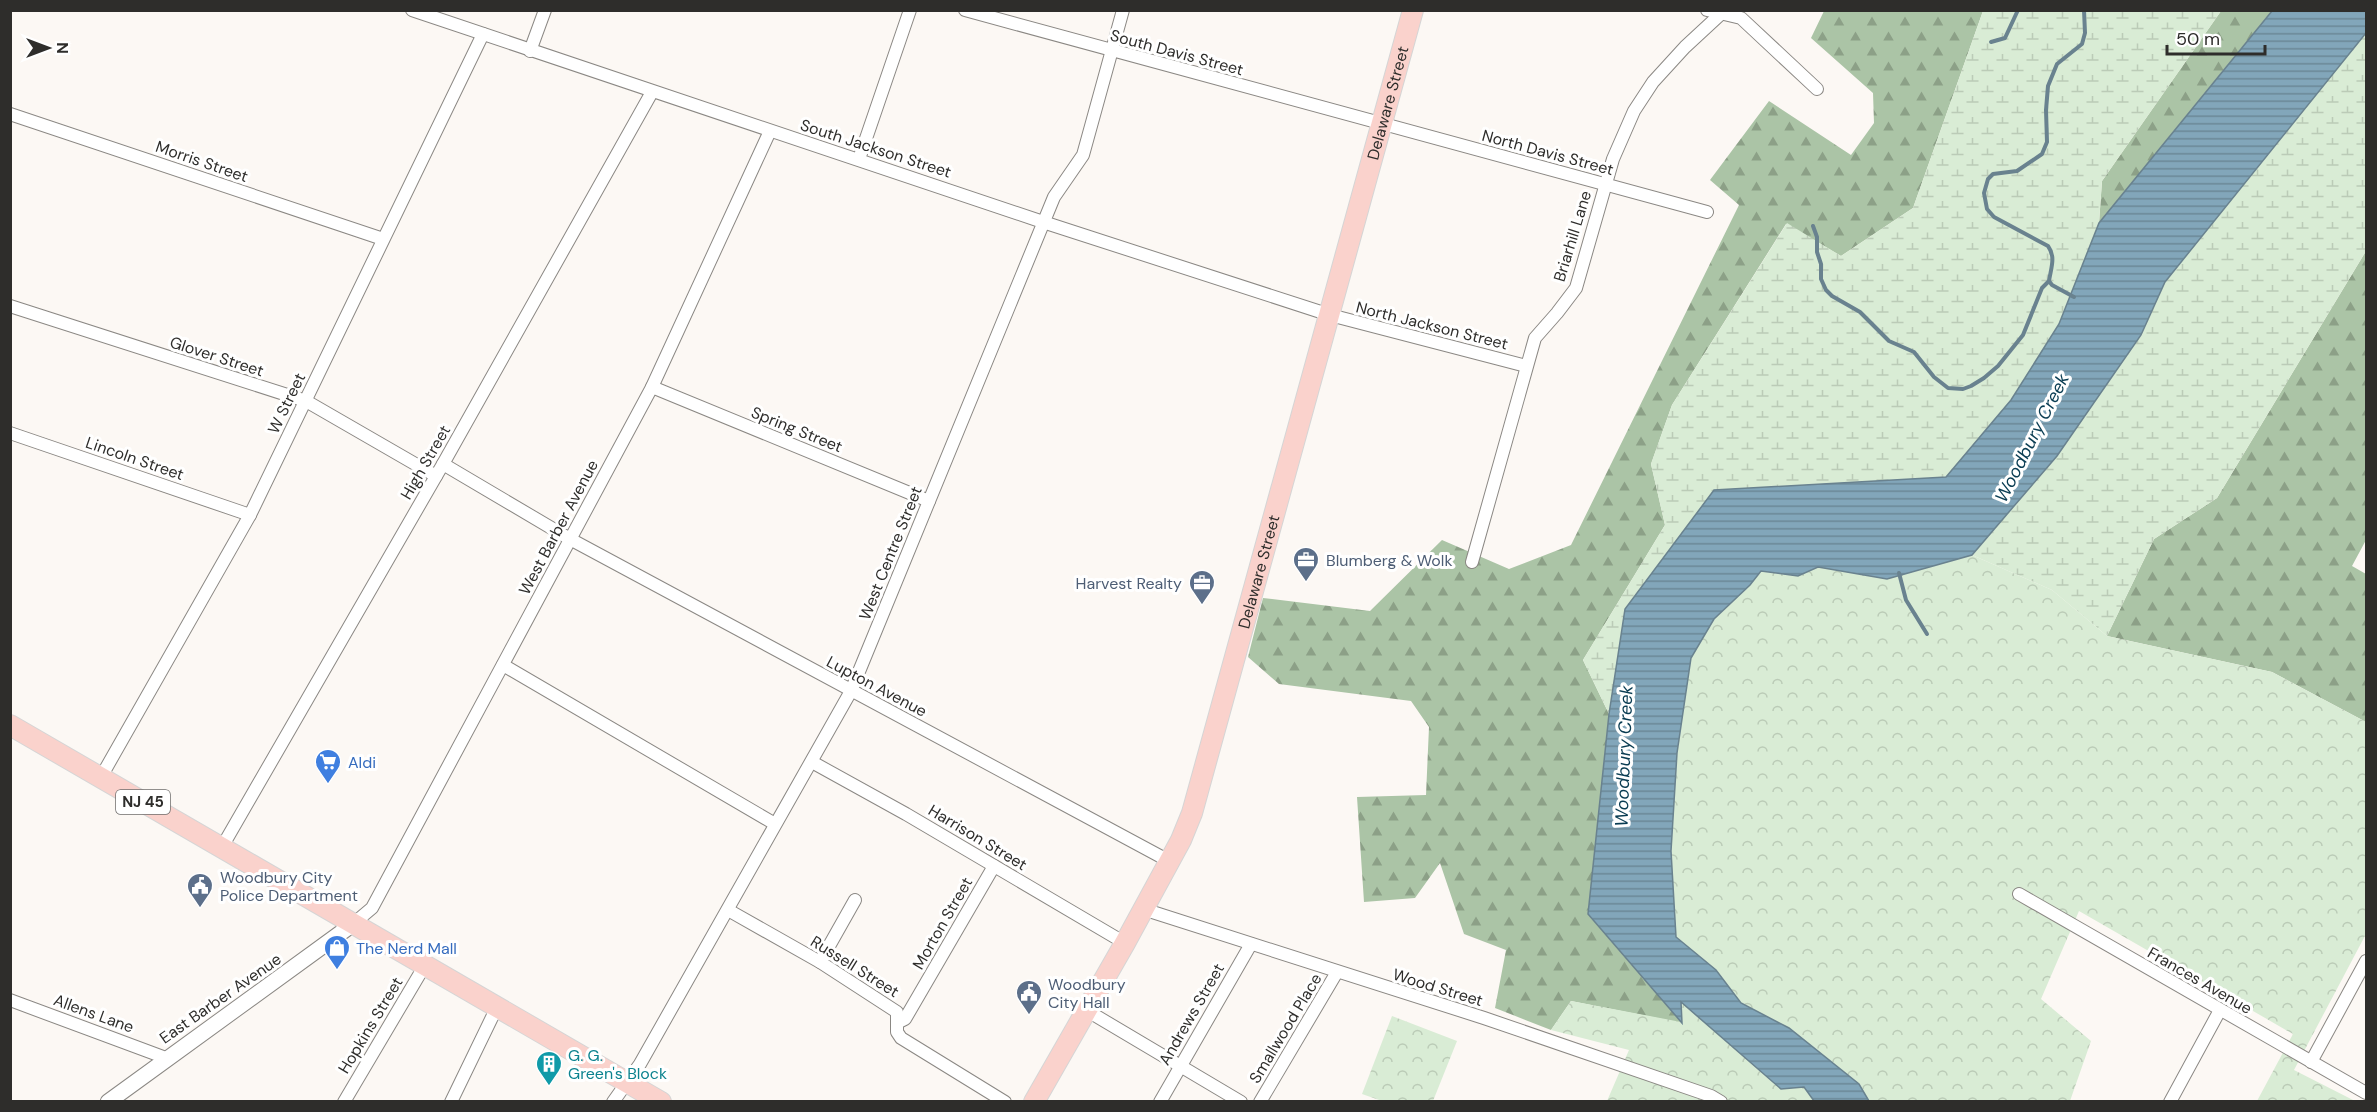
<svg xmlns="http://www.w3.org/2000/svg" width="2377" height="1112" font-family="'DM Sans',sans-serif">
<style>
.forest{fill:url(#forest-firs)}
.wetland{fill:url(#wetland-marsh)}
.park{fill:url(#park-crowns)}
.water{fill:url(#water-rules);stroke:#69828f;stroke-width:1.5}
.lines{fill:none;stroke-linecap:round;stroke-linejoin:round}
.stream{stroke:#69828f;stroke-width:4}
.minor-casing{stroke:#8b8884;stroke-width:14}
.tertiary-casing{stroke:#8b8884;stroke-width:17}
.primary-casing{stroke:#d5d5d5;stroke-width:22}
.minor{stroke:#fff;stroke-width:12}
.tertiary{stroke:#fff;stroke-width:15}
.primary{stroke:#fad2cc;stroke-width:20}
.labels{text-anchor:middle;stroke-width:6;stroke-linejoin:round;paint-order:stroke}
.shield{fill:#fff;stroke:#6d6c6b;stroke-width:1.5}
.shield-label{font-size:15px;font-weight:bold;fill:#2e2d2b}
.street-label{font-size:16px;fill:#2e2d2b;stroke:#fff}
.service-label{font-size:16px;fill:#4e5e75;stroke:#fff;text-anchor:start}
.shop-label{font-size:16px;fill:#366cbe;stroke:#fff;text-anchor:start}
.culture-label{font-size:16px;fill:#0d838f;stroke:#fff;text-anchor:start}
.water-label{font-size:18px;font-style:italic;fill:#093c52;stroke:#fff}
</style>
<defs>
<pattern id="forest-firs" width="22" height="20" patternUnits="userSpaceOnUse" patternTransform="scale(1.5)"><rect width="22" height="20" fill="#abc4a6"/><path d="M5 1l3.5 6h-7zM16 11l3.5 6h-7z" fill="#8ca087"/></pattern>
<pattern id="wetland-marsh" width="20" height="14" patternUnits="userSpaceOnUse" patternTransform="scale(1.5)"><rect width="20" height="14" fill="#d9ecd5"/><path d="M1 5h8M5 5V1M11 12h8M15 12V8" fill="none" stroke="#bbcbb7"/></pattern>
<pattern id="park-crowns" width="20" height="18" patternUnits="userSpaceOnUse" patternTransform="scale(1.5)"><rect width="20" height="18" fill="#d9ecd5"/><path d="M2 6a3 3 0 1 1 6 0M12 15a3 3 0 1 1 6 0" fill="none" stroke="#bbcbb7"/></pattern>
<pattern id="water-rules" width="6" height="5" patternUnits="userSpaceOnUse" patternTransform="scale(1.5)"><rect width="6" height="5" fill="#82a6ba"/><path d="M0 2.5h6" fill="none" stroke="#6b8897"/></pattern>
</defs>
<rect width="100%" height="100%" fill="#fcf8f4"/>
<g class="forest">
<path d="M1824 11H1983L1913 208 1841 256 1786 224 1672 405 1651 464 1665 525 1583 660 1609 714 1588 914 1682 1023 1571 1001 1551 1030 1495 1008 1506 950 1464 934 1440 863 1415 898 1364 902 1357 797 1426 795 1429 727 1411 701 1279 684 1248 657 1263 598 1370 611 1442 540 1509 569 1571 545 1739 205 1710 180 1769 101 1851 155 1874 123 1873 93 1811 38Z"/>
<path d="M2221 11H2272L2099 223 2102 181Z"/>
<path d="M2366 251V540L2352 566 2366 574V722L2272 672 2107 636 2154 539 2217 498Z"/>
</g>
<g class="wetland">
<path d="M1983 11H2221L2102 181 2099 223 2059 324 2011 400 1946 477 1714 490 1625 609 1609 714 1583 660 1665 525 1651 464 1672 405 1787 223 1841 256 1913 208Z"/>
<path d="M2366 33V251L2217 498 2154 539 2107 636 2052 590 1972 555 2057 456 2141 335 2165 282Z"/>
</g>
<g class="park">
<path d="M1972 555 2052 590 2107 636 2272 672 2366 722V934L2294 1070 2355 1101H2257L2293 1034 2079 911 2041 999 2091 1041 2070 1101H1607L1629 1050 1551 1030 1571 1001 1681 1022 1671 851 1677 753 1691 658 1714 619 1750 585 1760 571 1798 576 1818 567 1887 579Z"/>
<path d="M1392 1016 1457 1041 1433 1101H1382L1362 1094Z"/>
</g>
<path class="water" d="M2272 11H2366V33L2165 282 2141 335 2057 456 1972 555 1887 579 1818 567 1798 576 1761 571 1750 585 1714 619 1691 658 1677 753 1671 851 1676 937 1716 970 1741 1003 1789 1028 1859 1084 1869 1101H1814L1804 1087 1781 1089 1681 1002 1682 1023 1588 914 1609 714 1625 609 1714 490 1946 477 2011 400 2059 324 2099 223Z"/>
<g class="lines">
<g class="stream">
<path d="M1991 42 2005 38 2018 10"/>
<path d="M1813 226 1817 237V252L1821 264V279L1826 290 1832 296 1860 312 1889 341 1914 352 1934 377 1948 388 1963 389 1971 386 1984 378 1998 366 2023 335 2042 288 2049 281C2051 268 2056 257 2048 246L1994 217 1987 209 1984 193 1988 179 1993 174 2017 171 2042 154 2047 142 2046 110 2048 86 2057 64 2082 44 2085 33 2084 10"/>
<path d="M2049 281 2052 285 2074 297"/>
<path d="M1899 573 1906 600 1927 634"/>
</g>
<defs>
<g id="minor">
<path d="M412 10 1043 222 1330 315 1526 366"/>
<path d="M965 10 1707 212"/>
<path d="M1707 10 1741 18 1817 89"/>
<path d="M530 51 545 10"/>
<path d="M10 114 383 239"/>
<path d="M859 159 910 10"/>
<path d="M10 306 306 401 436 476"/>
<path d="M652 387 929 501"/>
<path d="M10 433 250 515"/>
<path d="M443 464 570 539 1169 861"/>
<path d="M1472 562 1535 338 1557 313 1576 288 1613 159 1634 111 1653 82 1685 47 1725 10"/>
<path d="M503 665 775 824"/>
<path d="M812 762 906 814 1125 943"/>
<path d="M101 777 250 515 483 34"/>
<path d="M222 847 443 464 652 92"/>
<path d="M2019 894 2366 1093"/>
<path d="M1143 909 1484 1018 1711 1096 1721 1102"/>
<path d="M728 910 820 962 897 1012V1032L901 1038 1005 1102"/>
<path d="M353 924 372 908 652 387 770 131"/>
<path d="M820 962 855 900"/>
<path d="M10 1000 166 1058"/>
<path d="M1086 1010 1241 1102"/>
<path d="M897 1023 905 1019 994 866"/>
<path d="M2311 1062 2366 961"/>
<path d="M344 1102 425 965"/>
<path d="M451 1102 497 1007"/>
<path d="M613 1102 640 1064 851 691 1054 197 1083 155 1123 10"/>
<path d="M1160 1102 1251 944"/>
<path d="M1260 1102 1337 972"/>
<path d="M2170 1102 2220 1010"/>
</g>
<path id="tertiary" d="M108 1102 353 924"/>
<g id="primary">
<path d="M10 725 661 1102"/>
<path id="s1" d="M1034 1102 1125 943 1181 840 1192 813 1413 10"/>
</g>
</defs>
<use href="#minor" class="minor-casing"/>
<use href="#tertiary" class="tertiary-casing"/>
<use href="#primary" class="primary-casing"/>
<use href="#minor" class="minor"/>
<use href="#tertiary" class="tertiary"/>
<use href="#primary" class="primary"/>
</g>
<defs>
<symbol id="office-pin" viewBox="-11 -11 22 30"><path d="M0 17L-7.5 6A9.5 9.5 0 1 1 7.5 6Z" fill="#5c6f8a" stroke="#fff"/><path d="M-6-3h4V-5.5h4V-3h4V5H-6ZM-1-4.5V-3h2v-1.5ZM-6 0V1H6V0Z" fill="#fff"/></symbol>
<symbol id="supermarket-pin" viewBox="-11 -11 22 30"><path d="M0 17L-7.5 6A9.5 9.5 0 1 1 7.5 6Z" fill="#3f7fe0" stroke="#fff"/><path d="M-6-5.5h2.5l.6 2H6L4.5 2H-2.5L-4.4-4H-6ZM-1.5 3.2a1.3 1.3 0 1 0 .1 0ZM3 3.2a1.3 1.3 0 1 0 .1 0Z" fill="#fff"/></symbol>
<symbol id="civic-pin" viewBox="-11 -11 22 30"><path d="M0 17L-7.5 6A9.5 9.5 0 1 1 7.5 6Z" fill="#5c6f8a" stroke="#fff"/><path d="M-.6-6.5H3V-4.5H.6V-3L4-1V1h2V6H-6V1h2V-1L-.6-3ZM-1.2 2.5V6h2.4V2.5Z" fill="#fff"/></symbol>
<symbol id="shop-pin" viewBox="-11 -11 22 30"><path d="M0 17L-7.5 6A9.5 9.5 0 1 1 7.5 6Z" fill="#3f7fe0" stroke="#fff"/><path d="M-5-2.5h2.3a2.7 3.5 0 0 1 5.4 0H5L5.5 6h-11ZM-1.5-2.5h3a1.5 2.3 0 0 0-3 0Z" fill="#fff"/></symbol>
<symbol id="building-pin" viewBox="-11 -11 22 30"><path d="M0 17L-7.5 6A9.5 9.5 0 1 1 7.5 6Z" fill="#0f9aa8" stroke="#fff"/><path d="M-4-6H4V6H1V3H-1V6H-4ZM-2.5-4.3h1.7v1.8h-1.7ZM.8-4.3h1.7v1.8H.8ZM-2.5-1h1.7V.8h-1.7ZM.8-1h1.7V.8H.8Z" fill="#fff"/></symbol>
</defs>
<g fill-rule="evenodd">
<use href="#office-pin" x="1291" y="545" width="30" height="40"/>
<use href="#office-pin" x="1187" y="568" width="30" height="40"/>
<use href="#supermarket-pin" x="313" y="747" width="30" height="40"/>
<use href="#civic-pin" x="185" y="871" width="30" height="40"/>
<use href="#shop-pin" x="322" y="933" width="30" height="40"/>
<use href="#civic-pin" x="1014" y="978" width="30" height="40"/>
<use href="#building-pin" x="534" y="1049" width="30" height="40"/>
</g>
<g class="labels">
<rect class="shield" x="116" y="790" width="54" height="24" rx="4.5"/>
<g class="shield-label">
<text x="143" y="807">NJ 45</text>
</g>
<g class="street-label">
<text transform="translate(1177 52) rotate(15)" y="6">South Davis Street</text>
<text dy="6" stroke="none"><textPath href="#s1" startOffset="1066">Delaware Street</textPath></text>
<text transform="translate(876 148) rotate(18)" y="6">South Jackson Street</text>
<text transform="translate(1548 152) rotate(15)" y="6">North Davis Street</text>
<text transform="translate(202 161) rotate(19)" y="6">Morris Street</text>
<text transform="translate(1572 236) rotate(-73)" y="6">Briarhill Lane</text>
<text transform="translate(1432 325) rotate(14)" y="6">North Jackson Street</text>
<text transform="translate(217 356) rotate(18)" y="6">Glover Street</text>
<text transform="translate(286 403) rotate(-64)" y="6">W Street</text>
<text transform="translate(797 429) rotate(22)" y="6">Spring Street</text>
<text transform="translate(135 458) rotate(19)" y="6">Lincoln Street</text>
<text transform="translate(425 462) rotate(-60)" y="6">High Street</text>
<text transform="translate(558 527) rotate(-62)" y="6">West Barber Avenue</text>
<text transform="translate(890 553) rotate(-68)" y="6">West Centre Street</text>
<text dy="6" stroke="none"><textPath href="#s1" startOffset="580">Delaware Street</textPath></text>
<text transform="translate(877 686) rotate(28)" y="6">Lupton Avenue</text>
<text transform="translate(978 837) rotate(31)" y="6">Harrison Street</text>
<text transform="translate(942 923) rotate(-60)" y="6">Morton Street</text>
<text transform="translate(855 966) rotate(32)" y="6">Russell Street</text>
<text transform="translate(2200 980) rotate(30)" y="6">Frances Avenue</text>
<text transform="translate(1438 987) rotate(17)" y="6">Wood Street</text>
<text transform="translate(220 998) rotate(-35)" y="6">East Barber Avenue</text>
<text transform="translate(94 1013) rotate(20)" y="6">Allens Lane</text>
<text transform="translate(1191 1014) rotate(-60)" y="6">Andrews Street</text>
<text transform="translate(370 1025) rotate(-59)" y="6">Hopkins Street</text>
<text transform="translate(1285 1028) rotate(-59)" y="6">Smallwood Place</text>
</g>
<g class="service-label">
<text x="1326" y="566">Blumberg &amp; Wolk</text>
<text x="1182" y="589" text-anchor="end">Harvest Realty</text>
<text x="220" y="883">Woodbury City<tspan x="220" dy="18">Police Department</tspan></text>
<text x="1048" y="990">Woodbury<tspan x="1048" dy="18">City Hall</tspan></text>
</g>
<g class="shop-label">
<text x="348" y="768">Aldi</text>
<text x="356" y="954">The Nerd Mall</text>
</g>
<g class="culture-label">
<text x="568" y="1061">G. G.<tspan x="568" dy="18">Green's Block</tspan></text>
</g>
<g class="water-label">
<text transform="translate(2032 438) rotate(-63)" y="6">Woodbury Creek</text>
<text transform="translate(1624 756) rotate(-88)" y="6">Woodbury Creek</text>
</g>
</g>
<rect width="2377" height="1112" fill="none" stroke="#2e2d2b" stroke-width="24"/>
<g transform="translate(48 48) rotate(90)" stroke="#ffffff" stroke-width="4.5" paint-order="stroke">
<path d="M0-4.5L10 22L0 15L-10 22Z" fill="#2e2d2b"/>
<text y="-9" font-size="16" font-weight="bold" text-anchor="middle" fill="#2e2d2b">N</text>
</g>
<path d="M2167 45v9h98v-9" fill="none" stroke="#2e2d2b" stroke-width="3"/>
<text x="2176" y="45" font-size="18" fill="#2e2d2b" stroke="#ffffff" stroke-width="4.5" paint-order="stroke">50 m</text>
</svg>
